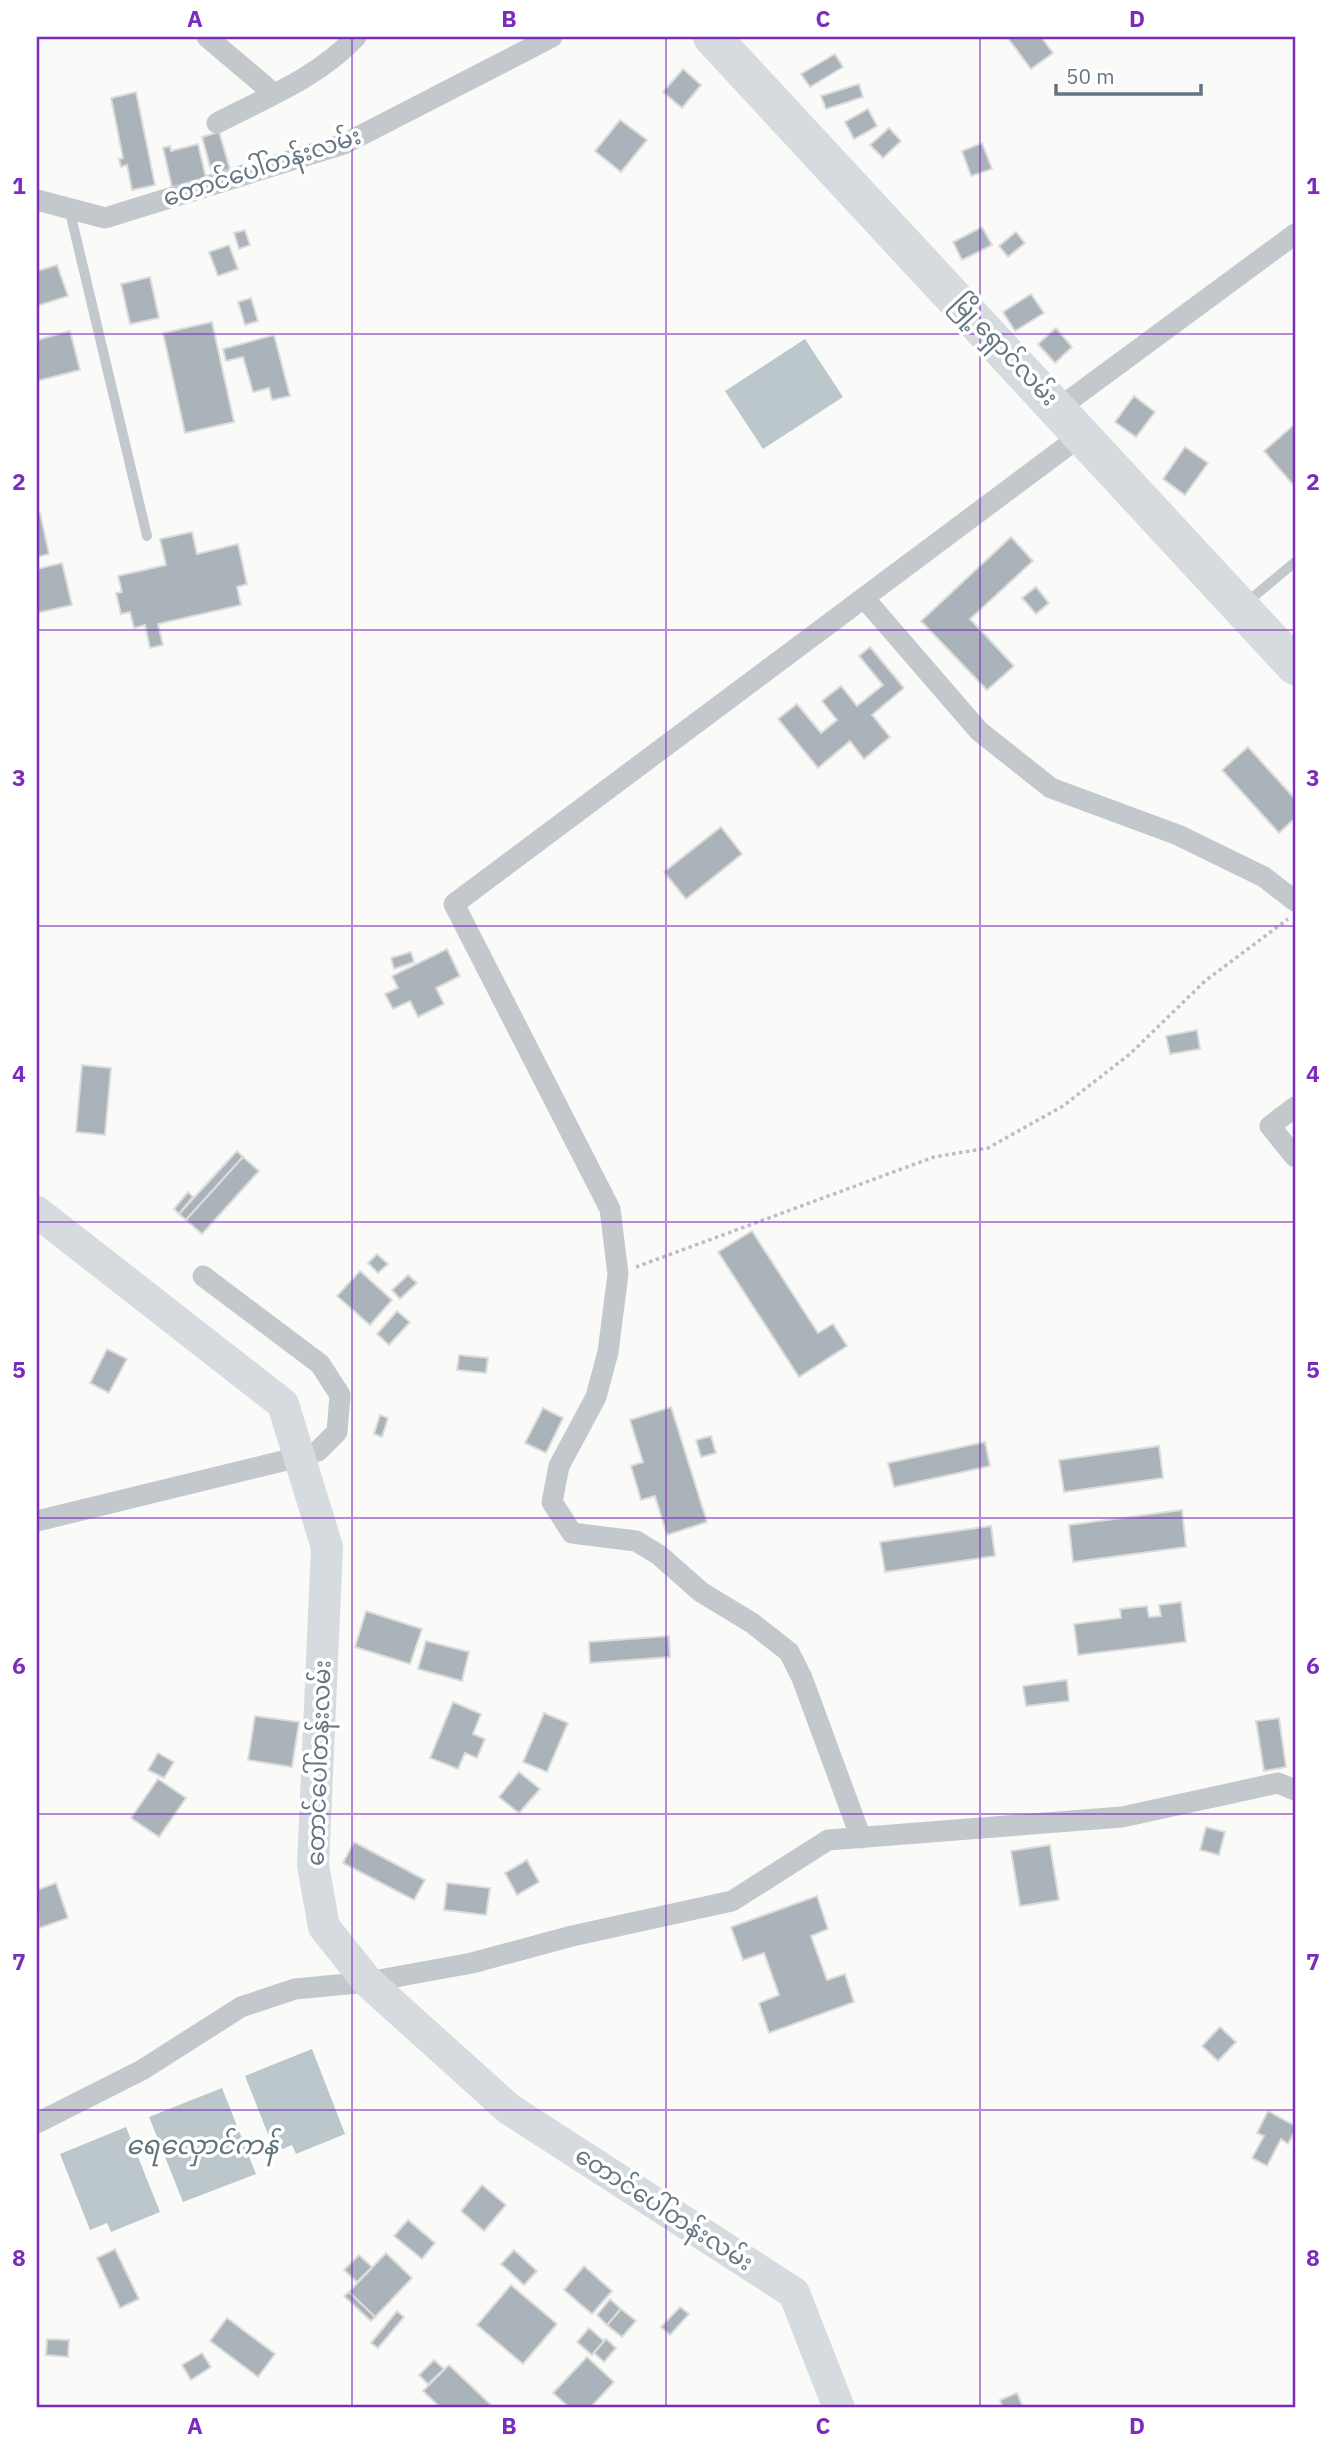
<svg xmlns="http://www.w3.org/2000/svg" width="1332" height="2445" font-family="'IBM Plex Sans','Noto Sans Myanmar',sans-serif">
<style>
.water{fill:#bbc7cb}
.building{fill:#aab3b9;stroke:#dcdcda;stroke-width:2}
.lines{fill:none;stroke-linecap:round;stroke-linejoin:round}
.path{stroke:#bbbfc2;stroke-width:3.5;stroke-dasharray:3.5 3.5;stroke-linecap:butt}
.lane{stroke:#c3c8cc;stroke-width:10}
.street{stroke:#c3c8cc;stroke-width:21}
.secondary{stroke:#d6dbdf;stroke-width:32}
.highway{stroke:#d6dbdf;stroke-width:38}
.grid{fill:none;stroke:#7b2cbf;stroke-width:2;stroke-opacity:0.55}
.labels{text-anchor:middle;stroke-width:7;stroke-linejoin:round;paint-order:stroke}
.street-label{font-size:24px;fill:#657683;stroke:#fff}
.water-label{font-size:26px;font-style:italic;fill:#60757c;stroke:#fff}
.neatline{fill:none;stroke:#7b2cbf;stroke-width:2.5}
.grid-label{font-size:23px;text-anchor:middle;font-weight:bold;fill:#7b2cbf}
</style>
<rect width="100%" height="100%" fill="#fafaf8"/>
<g class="water">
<path d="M805 339 843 397 763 449 725 391Z"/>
<path d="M312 2049 345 2134 296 2154 292 2145 275 2152 245 2076Z"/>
<path d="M222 2088 256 2174 183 2202 149 2117Z"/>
<path d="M126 2127 160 2212 111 2232 107 2223 90 2230 60 2154Z"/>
</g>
<g class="building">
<path d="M1007 37H1041L1053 53 1031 69Z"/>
<path d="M835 54 843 67 810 87 801 74Z"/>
<path d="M683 69 701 85 682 108 663 92Z"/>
<path d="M859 84 863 97 826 109 821 96Z"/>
<path d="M136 92 155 185 132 190 127 165 121 167 119 159 123 158 111 98Z"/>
<path d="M868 109 877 126 854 139 845 122Z"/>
<path d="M620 120 647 140 621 172 595 151Z"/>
<path d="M889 128 901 141 883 158 870 145Z"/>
<path d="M219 132 230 169 212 174 202 137Z"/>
<path d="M982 143 992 169 971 176 962 151Z"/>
<path d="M198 144 206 178 172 187 163 148 170 146 171 151Z"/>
<path d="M982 227 992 245 962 260 953 242Z"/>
<path d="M245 230 250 245 239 249 234 233Z"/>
<path d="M1016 232 1025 243 1008 257 999 246Z"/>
<path d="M229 245 238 269 218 276 209 252Z"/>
<path d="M57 265 68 296 37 306V271Z"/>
<path d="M150 277 159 318 130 324 121 284Z"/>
<path d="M1031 294 1044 313 1015 331 1003 312Z"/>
<path d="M251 298 258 321 245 325 238 302Z"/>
<path d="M212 322 234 422 185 433 163 333Z"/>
<path d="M1056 328 1072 347 1055 363 1038 344Z"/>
<path d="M70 331 80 370 37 381V340Z"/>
<path d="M274 335 290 396 272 400 269 388 253 392 243 357 226 361 223 349Z"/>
<path d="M1134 396 1155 412 1136 437 1115 422Z"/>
<path d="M1295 424V487L1264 451Z"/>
<path d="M1185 447 1208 463 1185 495 1163 479Z"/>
<path d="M37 513H40L49 554 37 557Z"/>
<path d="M192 532 197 554 238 544 247 584 237 587 241 605 158 624 163 645 150 648 145 625 134 628 130 612 121 614 116 593 122 592 118 576 166 565 160 539Z"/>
<path d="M1011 537 1033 561 970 619 1014 666 987 690 921 621Z"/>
<path d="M62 563 72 605 37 613V569Z"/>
<path d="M1036 587 1049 603 1036 614 1022 598Z"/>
<path d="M870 647 904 688 872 715 890 737 864 759 850 741 818 768 778 719 797 704 821 733 837 720 822 701 841 686 857 706 883 685 859 656Z"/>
<path d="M1248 747 1295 799V818L1279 833 1222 770Z"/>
<path d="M721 827 742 854 686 899 664 872Z"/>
<path d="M447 949 460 976 436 988 444 1004 418 1017 410 1001 393 1009 385 994 398 988 392 976Z"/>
<path d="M411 952 414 962 394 969 391 958Z"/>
<path d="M1197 1030 1200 1049 1170 1054 1166 1036Z"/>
<path d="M82 1065 111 1068 105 1135 76 1132Z"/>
<path d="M237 1151 243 1157 186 1220 179 1214Z"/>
<path d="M243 1157 259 1171 202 1234 186 1220Z"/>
<path d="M188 1192 193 1197 179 1214 174 1209Z"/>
<path d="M752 1231 818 1333 833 1324 847 1346 799 1377 718 1252Z"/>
<path d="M377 1254 388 1264 378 1273 368 1263Z"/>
<path d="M360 1271 392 1300 370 1325 337 1296Z"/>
<path d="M408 1275 417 1283 400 1299 392 1290Z"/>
<path d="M397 1311 410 1322 389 1345 377 1334Z"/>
<path d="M107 1349 127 1359 109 1393 90 1383Z"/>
<path d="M459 1355 488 1358 486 1373 457 1370Z"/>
<path d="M671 1407 707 1522 667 1535 655 1496 641 1500 631 1466 643 1462 630 1420Z"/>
<path d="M543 1408 563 1418 546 1453 525 1443Z"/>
<path d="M380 1415 388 1418 382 1437 374 1434Z"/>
<path d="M711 1436 716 1453 701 1457 696 1440Z"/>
<path d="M985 1442 990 1466 894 1487 888 1463Z"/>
<path d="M1159 1446 1163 1478 1064 1492 1059 1460Z"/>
<path d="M1182 1510 1186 1547 1073 1562 1069 1525Z"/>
<path d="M991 1526 995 1556 885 1572 880 1542Z"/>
<path d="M1181 1602 1186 1642 1078 1655 1074 1624 1121 1618 1120 1609 1147 1606 1149 1617 1161 1616 1159 1605Z"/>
<path d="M366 1611 422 1629 410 1664 355 1647Z"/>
<path d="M669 1636 670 1657 590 1663 589 1642Z"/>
<path d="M426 1641 469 1652 462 1681 418 1669Z"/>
<path d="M1067 1680 1069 1701 1026 1706 1023 1686Z"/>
<path d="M453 1702 481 1714 473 1734 485 1739 477 1758 465 1753 458 1769 430 1758Z"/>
<path d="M544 1713 568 1723 547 1772 523 1762Z"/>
<path d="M255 1716 299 1722 292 1767 248 1760Z"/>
<path d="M1279 1718 1286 1767 1264 1771 1256 1721Z"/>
<path d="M158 1753 174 1762 164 1778 148 1770Z"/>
<path d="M519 1772 540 1789 519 1813 499 1797Z"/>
<path d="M158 1779 186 1798 159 1837 131 1818Z"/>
<path d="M1206 1827 1225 1832 1219 1855 1200 1850Z"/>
<path d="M354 1842 425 1880 414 1900 343 1863Z"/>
<path d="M1050 1845 1059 1900 1020 1906 1011 1851Z"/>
<path d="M527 1860 539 1882 517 1895 505 1873Z"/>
<path d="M56 1883 68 1918 39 1928 37 1890Z"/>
<path d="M447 1883 490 1888 486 1915 444 1910Z"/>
<path d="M817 1896 828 1929 811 1936 827 1980 845 1974 854 2002 769 2033 759 2003 779 1995 764 1953 743 1960 731 1927Z"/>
<path d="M1220 2027 1236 2042 1218 2061 1202 2046Z"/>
<path d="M1268 2111 1295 2126V2130L1288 2144 1281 2139 1267 2166 1252 2158 1264 2136 1257 2133Z"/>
<path d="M482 2185 506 2205 484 2231 461 2211Z"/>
<path d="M408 2220 435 2243 422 2259 394 2236Z"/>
<path d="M115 2249 139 2299 120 2308 97 2258Z"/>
<path d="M514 2250 537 2271 524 2285 501 2264Z"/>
<path d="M386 2253 412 2278 375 2317 349 2292Z"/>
<path d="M359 2255 372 2267 357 2282 344 2270Z"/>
<path d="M584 2266 612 2291 592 2314 564 2290Z"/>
<path d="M511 2285 557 2324 523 2364 477 2325Z"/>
<path d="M349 2292 375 2317 371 2321 344 2296Z"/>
<path d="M610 2299 621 2309 607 2325 597 2315Z"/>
<path d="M680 2307 689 2314 670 2335 661 2327Z"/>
<path d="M621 2309 636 2321 622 2337 607 2325Z"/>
<path d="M397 2311 404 2317 378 2348 371 2343Z"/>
<path d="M227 2318 275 2354 258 2377 210 2341Z"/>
<path d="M589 2328 604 2341 592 2355 577 2342Z"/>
<path d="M47 2339 69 2340 68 2357 46 2355Z"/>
<path d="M606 2339 616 2348 604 2362 594 2353Z"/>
<path d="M202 2353 211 2367 191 2380 182 2365Z"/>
<path d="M587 2357 614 2382 590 2408H570L553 2393Z"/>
<path d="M434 2360 444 2369 428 2384 419 2375Z"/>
<path d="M449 2365 492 2406 489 2408H441L423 2391Z"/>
<path d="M1017 2393 1023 2407 1003 2408 1000 2400Z"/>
</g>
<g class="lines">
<path class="path" d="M636 1267 934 1157 988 1148 1063 1106 1130 1054 1205 981 1288 919"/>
<g class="lane">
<path d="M69 208 147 536"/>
<path d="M1246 603 1295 562"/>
</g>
<g class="street">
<path d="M207 37 273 93"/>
<path d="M217 123C267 97 317 78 356 37"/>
<path d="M37 200 105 218 344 144 552 37"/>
<path d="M1059 408 1295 234"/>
<path d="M864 598 979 731 1051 788 1178 835 1264 877 1295 901"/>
<path d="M1295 1107 1270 1126 1295 1157"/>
<path d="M37 1521 299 1457 318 1451 337 1432 340 1395 320 1364 203 1276"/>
<path d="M861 1838 802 1678 789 1652 752 1623 701 1592 659 1555 636 1541 572 1533 552 1502 559 1466 596 1397 608 1352 618 1274 610 1209 454 904 1083 434"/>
<path d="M37 2123 142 2070 241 2007 295 1989 368 1982 472 1963 572 1936 732 1901 828 1840 1122 1817 1278 1783 1295 1790"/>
</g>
<path class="secondary" d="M37 1212 283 1404 327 1547 313 1865 324 1927 368 1982 509 2109 794 2293 839 2408"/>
<path class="highway" d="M712 37 1295 666"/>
</g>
<path class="grid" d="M352 37V2408M666 37V2408M980 37V2408M37 334H1295M37 630H1295M37 926H1295M37 1222H1295M37 1518H1295M37 1814H1295M37 2110H1295"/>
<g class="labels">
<g class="street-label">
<text transform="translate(262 167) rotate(-18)" y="8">တောင်ပေါ်တန်းလမ်း</text>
<text transform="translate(1005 350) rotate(47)" y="8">မြို့ရှောင်လမ်း</text>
<text transform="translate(319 1763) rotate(-88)" y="8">တောင်ပေါ်တန်းလမ်း</text>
<text transform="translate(664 2209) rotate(33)" y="8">တောင်ပေါ်တန်းလမ်း</text>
</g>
<g class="water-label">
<text x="202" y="2154">ရေလှောင်ကန်</text>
</g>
</g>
<rect width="1332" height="2445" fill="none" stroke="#ffffff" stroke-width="77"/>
<path d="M1056 84v10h145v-10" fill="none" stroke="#657683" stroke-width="3.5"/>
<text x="1066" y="84" font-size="21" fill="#657683" stroke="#ffffff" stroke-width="5" paint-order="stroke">50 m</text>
<rect x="38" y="38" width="1256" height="2368" class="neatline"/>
<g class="grid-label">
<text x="195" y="27">A</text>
<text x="509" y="27">B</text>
<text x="823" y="27">C</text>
<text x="1137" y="27">D</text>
<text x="19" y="194">1</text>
<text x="1313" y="194">1</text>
<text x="19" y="490">2</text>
<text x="1313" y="490">2</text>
<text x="19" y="786">3</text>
<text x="1313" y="786">3</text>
<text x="19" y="1082">4</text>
<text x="1313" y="1082">4</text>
<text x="19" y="1378">5</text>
<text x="1313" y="1378">5</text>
<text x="19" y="1674">6</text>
<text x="1313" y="1674">6</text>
<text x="19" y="1970">7</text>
<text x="1313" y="1970">7</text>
<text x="19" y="2266">8</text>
<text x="1313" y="2266">8</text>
<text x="195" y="2434">A</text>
<text x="509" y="2434">B</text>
<text x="823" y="2434">C</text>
<text x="1137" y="2434">D</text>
</g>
</svg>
